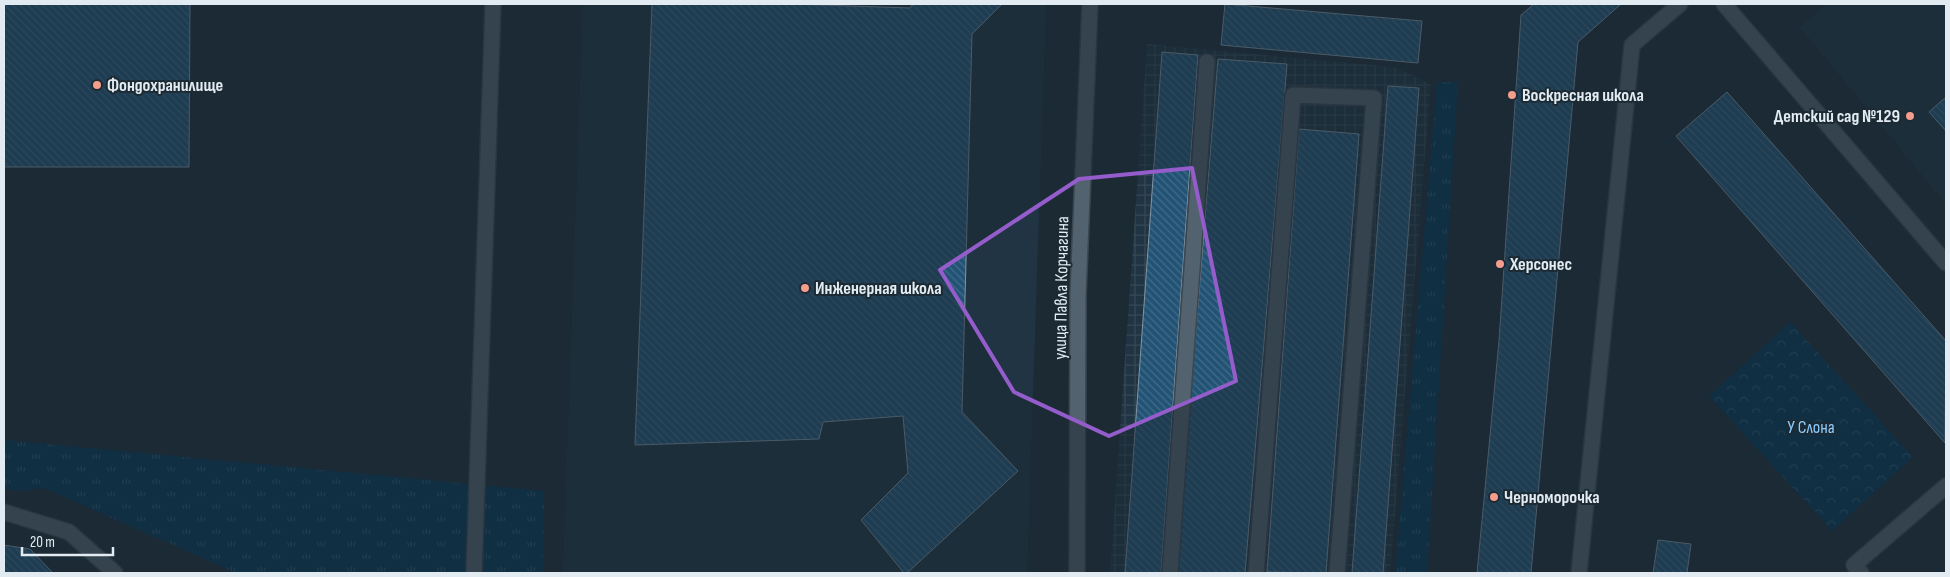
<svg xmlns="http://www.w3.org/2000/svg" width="1950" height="577" font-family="'Sofia Sans Condensed',sans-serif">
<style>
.built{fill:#203443}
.industrial{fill:url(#industrial-grid)}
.grass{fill:url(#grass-tufts)}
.forest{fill:url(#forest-crowns)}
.building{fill:url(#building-back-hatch);stroke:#8495a2}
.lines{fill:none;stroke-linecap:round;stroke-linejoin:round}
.lane-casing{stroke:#3b464f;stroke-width:18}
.street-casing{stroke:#3b464f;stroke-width:18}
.lane{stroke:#52626e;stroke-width:15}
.street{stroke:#52626e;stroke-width:15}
.marked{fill:none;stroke:#955ccc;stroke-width:4;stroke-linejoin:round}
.poi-dot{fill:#f49d8c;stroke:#1c2a34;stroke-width:2}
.labels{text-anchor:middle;stroke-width:4;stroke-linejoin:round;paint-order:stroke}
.poi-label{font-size:18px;font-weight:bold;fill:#e2ebf2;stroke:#1c2a34;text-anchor:start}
.street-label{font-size:18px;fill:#e2ebf2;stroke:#1c2a34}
.park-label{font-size:18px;fill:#8bcbfc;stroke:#1c2a34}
</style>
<defs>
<pattern id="industrial-grid" width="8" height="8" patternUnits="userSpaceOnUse" patternTransform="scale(1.25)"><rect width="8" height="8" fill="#203443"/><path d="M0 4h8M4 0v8" fill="none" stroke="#354855"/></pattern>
<pattern id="grass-tufts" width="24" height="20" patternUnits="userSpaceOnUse" patternTransform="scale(1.25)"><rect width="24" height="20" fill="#043755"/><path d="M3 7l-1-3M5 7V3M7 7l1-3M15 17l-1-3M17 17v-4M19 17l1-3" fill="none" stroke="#28546e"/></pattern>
<pattern id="forest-crowns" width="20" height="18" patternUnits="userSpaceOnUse" patternTransform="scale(1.25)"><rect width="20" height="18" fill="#043755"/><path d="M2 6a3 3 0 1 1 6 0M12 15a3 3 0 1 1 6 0" fill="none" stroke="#28546e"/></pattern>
<pattern id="building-back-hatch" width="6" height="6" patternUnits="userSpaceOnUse" patternTransform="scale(1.25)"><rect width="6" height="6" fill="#225375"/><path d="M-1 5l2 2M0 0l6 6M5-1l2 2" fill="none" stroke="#426c89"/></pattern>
</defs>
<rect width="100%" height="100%" fill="#1c2a34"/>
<g class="built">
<path d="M583 4H1046L1027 573H563Z"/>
<path d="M1828 4H1946V204L1800 27Z"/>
</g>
<path class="industrial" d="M1147 44 1394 67 1431 84 1390 573H1110Z"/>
<g class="grass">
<path d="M1437 82H1458L1427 573H1395Z"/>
<path d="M4 440 544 491 543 573H236L44 488 23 491 4 489Z"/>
</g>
<path class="forest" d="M1790 322 1913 457 1832 531 1709 396Z"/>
<g class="building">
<path d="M4 4H190L189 167H4Z"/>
<path d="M652 4H793L910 8 913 4H1002L972 34 962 412 1018 471 907 573H904L861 520 908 473 903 416 823 422 819 439 635 445Z"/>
<path d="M1225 4 1422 21 1418 63 1221 45Z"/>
<path d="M1534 4H1621L1578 42 1531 573H1477L1499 341 1521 15Z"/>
<path d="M1162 52 1198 55 1161 573H1125Z"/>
<path d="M1218 59 1287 64 1245 573H1176Z"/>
<path d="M1388 86 1419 88 1383 573H1352Z"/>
<path d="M1727 92 1946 341 1945 443 1676 136Z"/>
<path d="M1946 97V131L1929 112Z"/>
<path d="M1299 129 1359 134 1326 573 1267 572Z"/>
<path d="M1658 540 1691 544 1687 573H1653Z"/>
<path d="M4 545 30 549 53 573H4Z"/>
</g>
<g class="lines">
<defs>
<g id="lane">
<path d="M1724 4 1946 263"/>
<path d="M4 512 69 532 115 573"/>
<path d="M1170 573 1207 62"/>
<path d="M1256 573 1293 95 1374 98 1337 573"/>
<path d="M1579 573 1632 45 1680 4"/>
<path d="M1861 573 1854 565 1946 486"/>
</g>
<g id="street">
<path d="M474 573 493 4"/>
<path d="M1077 573 1078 294 1090 4"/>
</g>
</defs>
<use href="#lane" class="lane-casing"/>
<use href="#street" class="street-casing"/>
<use href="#lane" class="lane"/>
<use href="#street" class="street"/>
</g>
<path d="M0 0H1950V577H0ZM1192 168 1236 381 1109 436 1014 392 940 270 1079 179Z" fill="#1c2a34" fill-opacity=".55" fill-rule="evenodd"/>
<path class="marked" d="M1192 168 1236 381 1109 436 1014 392 940 270 1079 179Z"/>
<g class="poi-dot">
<circle cx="97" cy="85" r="5"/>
<circle cx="1512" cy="95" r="5"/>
<circle cx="1910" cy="116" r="5"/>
<circle cx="1500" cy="264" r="5"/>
<circle cx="805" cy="288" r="5"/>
<circle cx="1494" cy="497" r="5"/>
</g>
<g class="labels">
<g class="poi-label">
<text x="107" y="91">Фондохранилище</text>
<text x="1522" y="101">Воскресная школа</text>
<text x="1900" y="122" text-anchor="end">Детский сад №129</text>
<text x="1510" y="270">Херсонес</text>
<text x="815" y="294">Инженерная школа</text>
<text x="1504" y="503">Черноморочка</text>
</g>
<g class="street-label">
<text transform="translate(1061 288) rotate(-89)" y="6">улица Павла Корчагина</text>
</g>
<g class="park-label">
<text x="1811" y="433">У Слона</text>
</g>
</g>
<rect width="1950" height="577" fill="none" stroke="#e2ebf2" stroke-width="10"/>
<path d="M22 547v8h91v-8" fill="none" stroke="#e2ebf2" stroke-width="2.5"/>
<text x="30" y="547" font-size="15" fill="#e2ebf2" stroke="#1c2a34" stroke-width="4" paint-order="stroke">20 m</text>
</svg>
